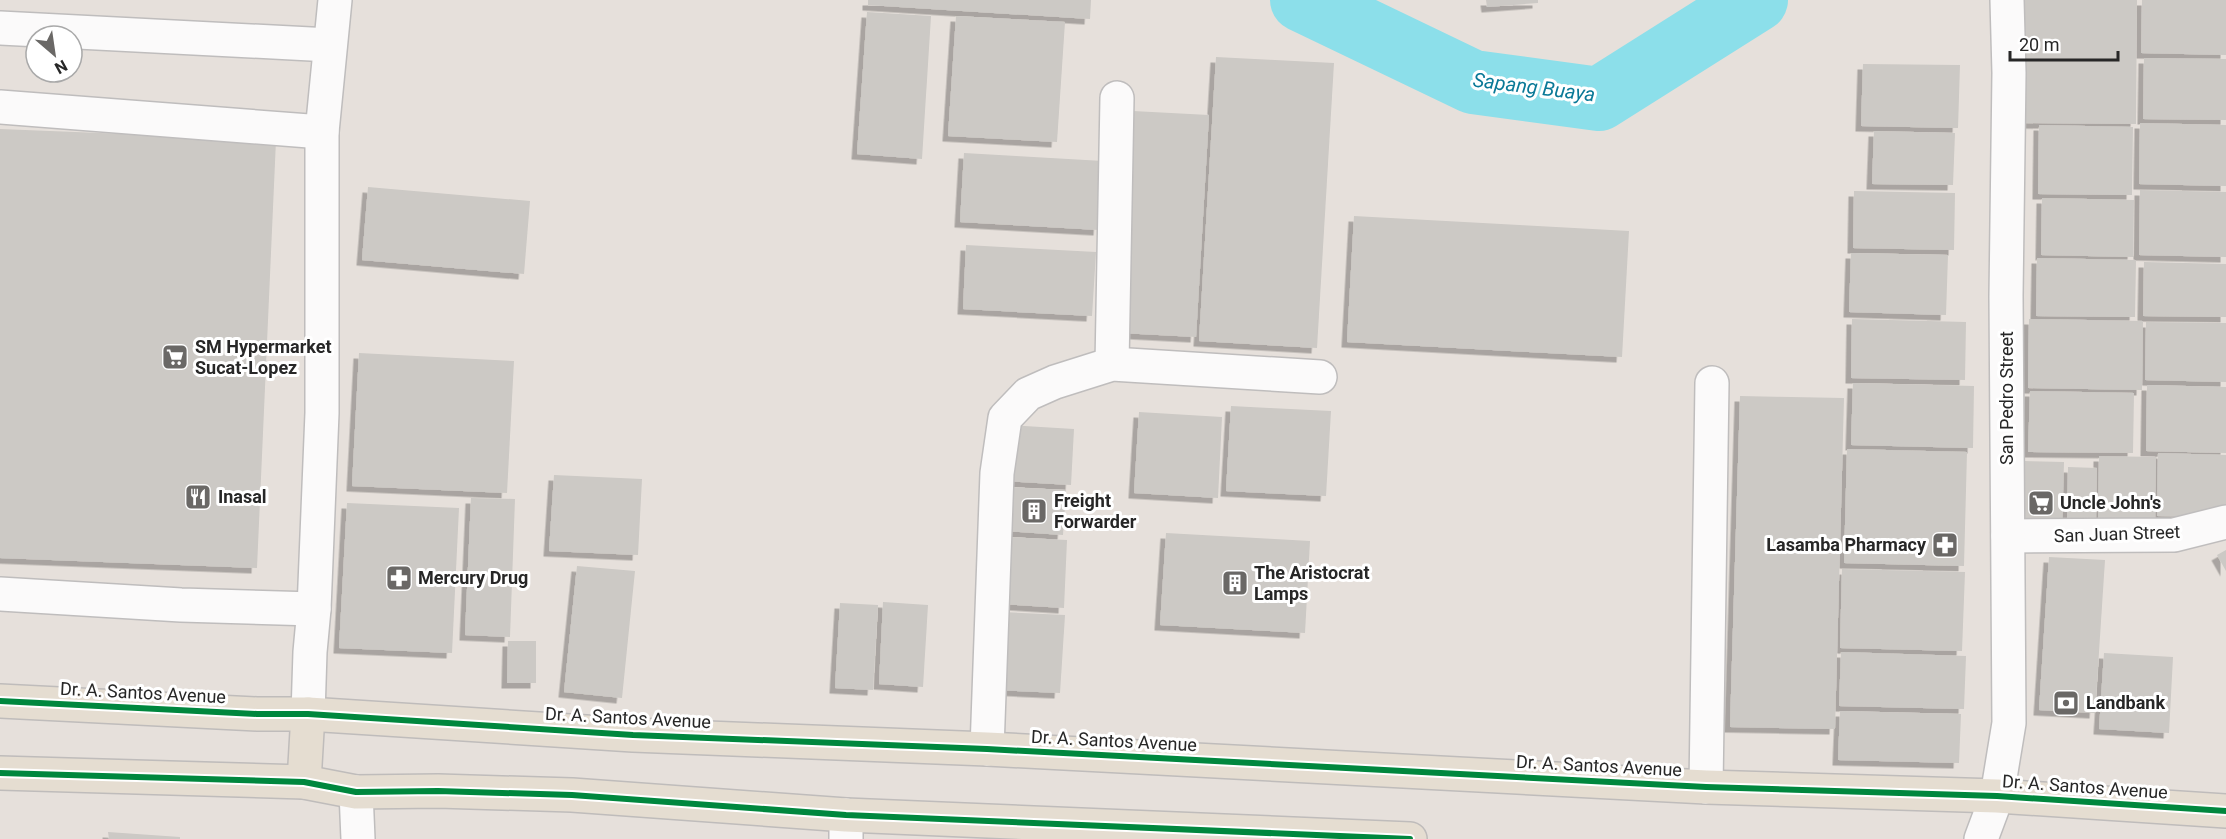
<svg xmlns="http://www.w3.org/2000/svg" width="2226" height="839" font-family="Roboto,sans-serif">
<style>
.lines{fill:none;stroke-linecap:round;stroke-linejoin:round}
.river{stroke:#8cdfea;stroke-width:64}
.building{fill:#ccc9c5;filter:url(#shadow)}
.minor-casing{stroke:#bfbdbd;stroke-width:36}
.major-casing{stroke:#bfbcbb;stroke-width:36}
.minor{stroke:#fbfafa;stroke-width:33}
.major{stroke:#e5ddd1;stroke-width:33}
.cycleway-casing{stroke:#fff;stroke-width:10}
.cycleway{stroke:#00873e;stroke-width:6}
.labels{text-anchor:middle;stroke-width:6;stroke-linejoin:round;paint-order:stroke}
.poi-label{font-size:18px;font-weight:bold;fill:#272727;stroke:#fff;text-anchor:start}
.street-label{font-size:18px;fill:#272727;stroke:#fff}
.water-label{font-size:20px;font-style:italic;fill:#0a7997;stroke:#fff}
</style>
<defs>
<filter id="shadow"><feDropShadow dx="-5.5" dy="5.5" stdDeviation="0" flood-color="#0004"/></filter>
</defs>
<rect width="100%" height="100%" fill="#e6e0db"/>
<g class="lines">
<path class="river" d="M1302 0 1473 82 1599 99 1756 0"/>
</g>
<g class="building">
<path d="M868 0H1091L1090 19 868 5Z"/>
<path d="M1486 0H1538V3L1487 7Z"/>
<path d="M2023 0H2137L2136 124 2021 123Z"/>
<path d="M2142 0H2226V55L2141 53Z"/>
<path d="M867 12 931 16 922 159 857 154Z"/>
<path d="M956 16 1065 22 1057 142 948 136Z"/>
<path d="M1216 57 1334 63 1317 348 1199 341Z"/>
<path d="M2144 58 2226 59V120L2143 119Z"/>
<path d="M1863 64 1960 65 1958 128 1861 126Z"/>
<path d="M1133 111 1209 115 1196 337 1120 333Z"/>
<path d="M2140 123 2226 125V186L2139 184Z"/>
<path d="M2039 125 2133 127 2132 195 2038 194Z"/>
<path d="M0 129 276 140 257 568 0 558Z"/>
<path d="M1874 131 1955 133 1953 185 1872 184Z"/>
<path d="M964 153 1103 161 1099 230 960 222Z"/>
<path d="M368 187 530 201 524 274 362 260Z"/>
<path d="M2140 190 2226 192V257L2139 255Z"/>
<path d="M1854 191 1955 193 1954 250 1853 248Z"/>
<path d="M2042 198 2134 200 2133 257 2041 255Z"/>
<path d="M1354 216 1629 231 1622 357 1347 342Z"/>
<path d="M966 245 1096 252 1092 316 963 309Z"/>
<path d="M1851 253 1948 255 1946 315 1849 312Z"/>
<path d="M2037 258 2136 260 2135 317 2036 316Z"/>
<path d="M2144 262 2226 264V317L2143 316Z"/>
<path d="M1852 319 1966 322 1965 380 1851 378Z"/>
<path d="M2029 319 2143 321 2142 390 2028 388Z"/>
<path d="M2146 322 2226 323V382L2145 380Z"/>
<path d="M359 353 514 361 507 493 352 486Z"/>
<path d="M1853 383 1974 386 1973 448 1851 445Z"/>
<path d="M2147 385 2226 387V453L2146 451Z"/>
<path d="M2030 391 2134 393 2133 453 2028 452Z"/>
<path d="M1740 396 1844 398 1835 729 1730 727Z"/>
<path d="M1231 406 1331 411 1326 496 1226 491Z"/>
<path d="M1139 412 1222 417 1218 498 1134 493Z"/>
<path d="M1008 425 1074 429 1071 485 1005 481Z"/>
<path d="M1847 449 1967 452 1964 566 1844 563Z"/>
<path d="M2158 453 2226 455V517L2157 516Z"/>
<path d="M2099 456 2156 457 2155 530 2098 529Z"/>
<path d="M2023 461 2064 462 2062 528H2021Z"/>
<path d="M2068 467 2097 468 2096 519 2067 518Z"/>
<path d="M554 475 642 479 638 555 549 551Z"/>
<path d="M1005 487 1066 490 1063 535 1003 531Z"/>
<path d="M471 498 515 499 510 637 465 635Z"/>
<path d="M347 503 459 508 452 653 339 648Z"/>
<path d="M1166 533 1310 541 1305 633 1160 625Z"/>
<path d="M1005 537 1067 540 1064 608 1000 604Z"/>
<path d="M2226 550V571L2217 555Z"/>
<path d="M2049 557 2105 560 2095 713 2039 710Z"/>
<path d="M577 566 635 571 622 698 564 692Z"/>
<path d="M1842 569 1965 572 1962 651 1840 648Z"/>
<path d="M883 602 928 605 923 687 879 684Z"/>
<path d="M840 603 878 605 873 690 835 688Z"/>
<path d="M1002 612 1065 615 1060 693 997 690Z"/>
<path d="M508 641H536V683H507Z"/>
<path d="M1841 652 1966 656 1964 709 1839 706Z"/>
<path d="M2104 653 2173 657 2169 733 2099 729Z"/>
<path d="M1840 711 1961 714 1959 763 1838 760Z"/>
<path d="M108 832 180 837V839H109Z"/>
</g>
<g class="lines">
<defs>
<g id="minor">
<path d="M0 28 330 45"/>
<path d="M0 107 322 132"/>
<path d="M1112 364 1117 98"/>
<path d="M2008 536 2174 535 2226 522"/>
<path d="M0 594 181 605 314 609"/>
<path d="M308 714 310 652 314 609 322 413V132L335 0"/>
<path d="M987 749 997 473 1005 418 1028 394 1055 382 1112 364 1320 377"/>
<path d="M1706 787 1712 383"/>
<path d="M356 792 358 839"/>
<path d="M846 815V839"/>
<path d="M1981 839 1997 796 2009 723 2006 296 2009 73 2007 0"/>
</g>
<g id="major">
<path d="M0 701 257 714H308L633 735 987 749 1706 787 1997 796 2226 811"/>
<path d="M0 773 304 782 356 792 438 791 572 795 846 815 1410 839"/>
<path d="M304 782 308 714"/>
</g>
</defs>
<use href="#minor" class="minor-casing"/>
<use href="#major" class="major-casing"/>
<use href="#minor" class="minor"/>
<use href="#major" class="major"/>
<defs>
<g id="cycleway">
<path d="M0 701 257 714H308L633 735 987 749 1706 787 1997 796 2226 811"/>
<path d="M0 773 304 782 356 792 438 791 572 795 846 815 1410 839"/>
</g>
</defs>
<use href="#cycleway" class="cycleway-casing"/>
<use href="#cycleway" class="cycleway"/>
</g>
<defs>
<symbol id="supermarket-square" viewBox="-11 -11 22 22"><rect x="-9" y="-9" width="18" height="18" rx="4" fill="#6a6866" stroke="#fff"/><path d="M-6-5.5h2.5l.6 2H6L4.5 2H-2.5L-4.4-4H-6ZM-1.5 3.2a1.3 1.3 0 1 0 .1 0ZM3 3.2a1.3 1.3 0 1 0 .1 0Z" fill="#fff"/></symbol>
<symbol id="restaurant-square" viewBox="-11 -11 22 22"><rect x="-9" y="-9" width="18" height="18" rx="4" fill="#6a6866" stroke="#fff"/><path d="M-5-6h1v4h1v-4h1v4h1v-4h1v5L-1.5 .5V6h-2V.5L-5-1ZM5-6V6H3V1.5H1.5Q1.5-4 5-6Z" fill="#fff"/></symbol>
<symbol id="building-square" viewBox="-11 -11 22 22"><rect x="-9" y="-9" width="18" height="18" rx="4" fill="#6a6866" stroke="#fff"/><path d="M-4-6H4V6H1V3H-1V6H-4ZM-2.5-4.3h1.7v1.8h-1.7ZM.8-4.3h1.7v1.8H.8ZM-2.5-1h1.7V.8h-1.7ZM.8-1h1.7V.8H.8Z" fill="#fff"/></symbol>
<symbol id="pharmacy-square" viewBox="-11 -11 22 22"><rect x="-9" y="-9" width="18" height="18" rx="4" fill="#6a6866" stroke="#fff"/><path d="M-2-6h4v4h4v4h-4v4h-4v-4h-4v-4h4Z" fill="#fff"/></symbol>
<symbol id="bank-square" viewBox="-11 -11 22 22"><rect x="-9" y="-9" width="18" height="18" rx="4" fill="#6a6866" stroke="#fff"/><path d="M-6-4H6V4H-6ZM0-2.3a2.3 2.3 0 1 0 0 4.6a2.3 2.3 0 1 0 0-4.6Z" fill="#fff"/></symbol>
</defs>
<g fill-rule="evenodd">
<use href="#supermarket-square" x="160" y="342" width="30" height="30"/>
<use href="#restaurant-square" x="183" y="482" width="30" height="30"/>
<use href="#supermarket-square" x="2026" y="488" width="30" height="30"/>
<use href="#building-square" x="1019" y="496" width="30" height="30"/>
<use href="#pharmacy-square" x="1930" y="530" width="30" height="30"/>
<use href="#pharmacy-square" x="384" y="563" width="30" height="30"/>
<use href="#building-square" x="1220" y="568" width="30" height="30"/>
<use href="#bank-square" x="2051" y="688" width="30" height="30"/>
</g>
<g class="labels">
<g class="poi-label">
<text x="195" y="353">SM Hypermarket<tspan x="195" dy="21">Sucat-Lopez</tspan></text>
<text x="218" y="503">Inasal</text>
<text x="1054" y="507">Freight<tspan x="1054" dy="21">Forwarder</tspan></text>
<text x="2060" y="509">Uncle John's</text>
<text x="1926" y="551" text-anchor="end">Lasamba Pharmacy</text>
<text x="1254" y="579">The Aristocrat<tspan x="1254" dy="21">Lamps</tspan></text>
<text x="418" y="584">Mercury Drug</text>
<text x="2086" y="709">Landbank</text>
</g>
<g class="street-label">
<text transform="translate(2007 398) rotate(-90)" y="6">San Pedro Street</text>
<text transform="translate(2117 534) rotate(-2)" y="6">San Juan Street</text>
<text transform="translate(143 693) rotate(3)" y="6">Dr. A. Santos Avenue</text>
<text transform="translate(628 718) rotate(3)" y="6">Dr. A. Santos Avenue</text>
<text transform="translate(1114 741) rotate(3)" y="6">Dr. A. Santos Avenue</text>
<text transform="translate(1599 766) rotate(3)" y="6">Dr. A. Santos Avenue</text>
<text transform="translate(2085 787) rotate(4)" y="6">Dr. A. Santos Avenue</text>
</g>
<g class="water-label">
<text transform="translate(1534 87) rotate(7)" y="7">Sapang Buaya</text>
</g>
</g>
<g transform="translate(54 54) rotate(151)"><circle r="28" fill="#ffffff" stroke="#a9a9a9" stroke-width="1.5"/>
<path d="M0-4.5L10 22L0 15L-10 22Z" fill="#6a6866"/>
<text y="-9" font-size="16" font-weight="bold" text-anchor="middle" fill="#272727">N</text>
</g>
<path d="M2010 51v9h108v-9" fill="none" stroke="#272727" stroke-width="3"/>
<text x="2019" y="51" font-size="18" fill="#272727" stroke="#ffffff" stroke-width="4.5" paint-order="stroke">20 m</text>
</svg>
